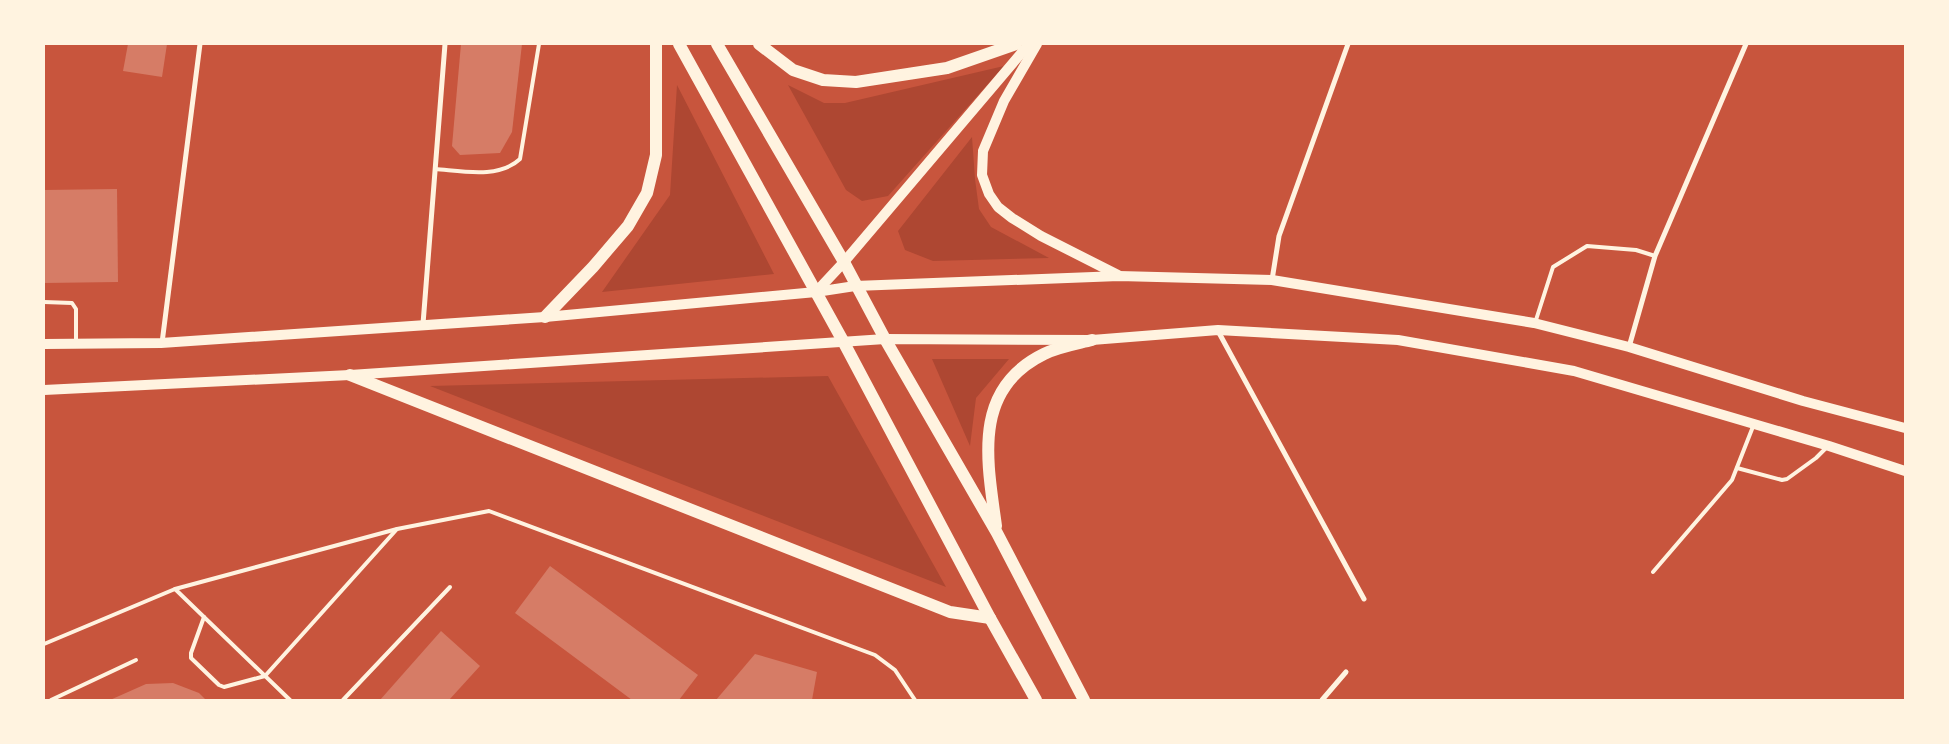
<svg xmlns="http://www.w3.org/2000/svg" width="1949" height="744" font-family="Signika,sans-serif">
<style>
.green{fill:#ae4732}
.building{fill:#d67c66}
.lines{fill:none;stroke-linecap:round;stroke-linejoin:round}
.service{stroke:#fff3e0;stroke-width:4}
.minor{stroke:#fff3e0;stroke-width:5}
.secondary{stroke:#fff3e0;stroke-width:10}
.primary{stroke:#fff3e0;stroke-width:12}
</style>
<rect width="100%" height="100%" fill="#c8553d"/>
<g class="green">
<path d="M1004 66 888 196 862 201 846 190 788 85 824 103H845Z"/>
<path d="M677 85 774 274 602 292 670 195Z"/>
<path d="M972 137 975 179 979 209 991 227 1049 258 933 261 905 250 898 231Z"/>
<path d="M932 359H1009L976 398 970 446Z"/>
<path d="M828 376 946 587 430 386Z"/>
</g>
<g class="building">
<path d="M128 44H167L162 77 123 71Z"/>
<path d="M461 44H522L512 132 500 153 460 155 452 146Z"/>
<path d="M117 189 118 282 44 283V190Z"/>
<path d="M550 566 698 675 679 700H632L515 613Z"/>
<path d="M441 631 480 666 449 700H380Z"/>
<path d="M755 654 817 672 812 700H716Z"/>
<path d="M173 683 199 693 206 700H110L146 684Z"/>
</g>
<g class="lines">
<g class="service">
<path d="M435 169C462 171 499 179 520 159L539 44"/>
<path d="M44 302 72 303 76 309V344"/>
<path d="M1535 323 1553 267 1587 246 1636 250 1655 256"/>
<path d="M1737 468 1782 480 1787 479 1816 458 1827 447"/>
<path d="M1653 572 1732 480 1754 424"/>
<path d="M175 589 290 700"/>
<path d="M204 617 191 653V658L219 685 224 687 265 676 397 529"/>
<path d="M44 644 175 589 397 529 489 511 875 655 895 670 915 700"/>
<path d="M51 700 136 660"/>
<path d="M343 700 450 587"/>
</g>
<g class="minor">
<path d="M1272 280 1279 236 1348 44"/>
<path d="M423 324 445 44"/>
<path d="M1218 331 1364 599"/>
<path d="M162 343 200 44"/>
<path d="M1629 347 1655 256 1746 44"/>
<path d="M1322 700 1346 672"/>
</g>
<g class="secondary">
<path d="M1037 44 1004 101 983 151 982 175 989 194 998 207 1012 218 1041 236 1118 275"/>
<path d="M816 292 844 262 1029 44"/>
<path d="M44 344 161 343 545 317 816 292 855 286 1119 276 1272 280 1534 323 1629 347 1803 401 1905 428"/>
<path d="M44 390 350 375 885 339 1092 340 1218 330 1398 340 1574 371 1829 446 1905 471"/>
</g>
<g class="primary">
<path d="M679 44 843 341 990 618 1036 700"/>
<path d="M717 44 844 262 885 339 997 533 1084 700"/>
<path d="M759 44 793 70 823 80 856 82 947 68 1016 44"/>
<path d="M545 317 593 267 628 226 647 193 656 155V44"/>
<path d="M350 375 950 612 990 618"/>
<path d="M996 526C987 460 972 389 1044 354 1058 347 1076 344 1092 340"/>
</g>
</g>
<rect width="1949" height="744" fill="none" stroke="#fff3e0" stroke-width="90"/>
</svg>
